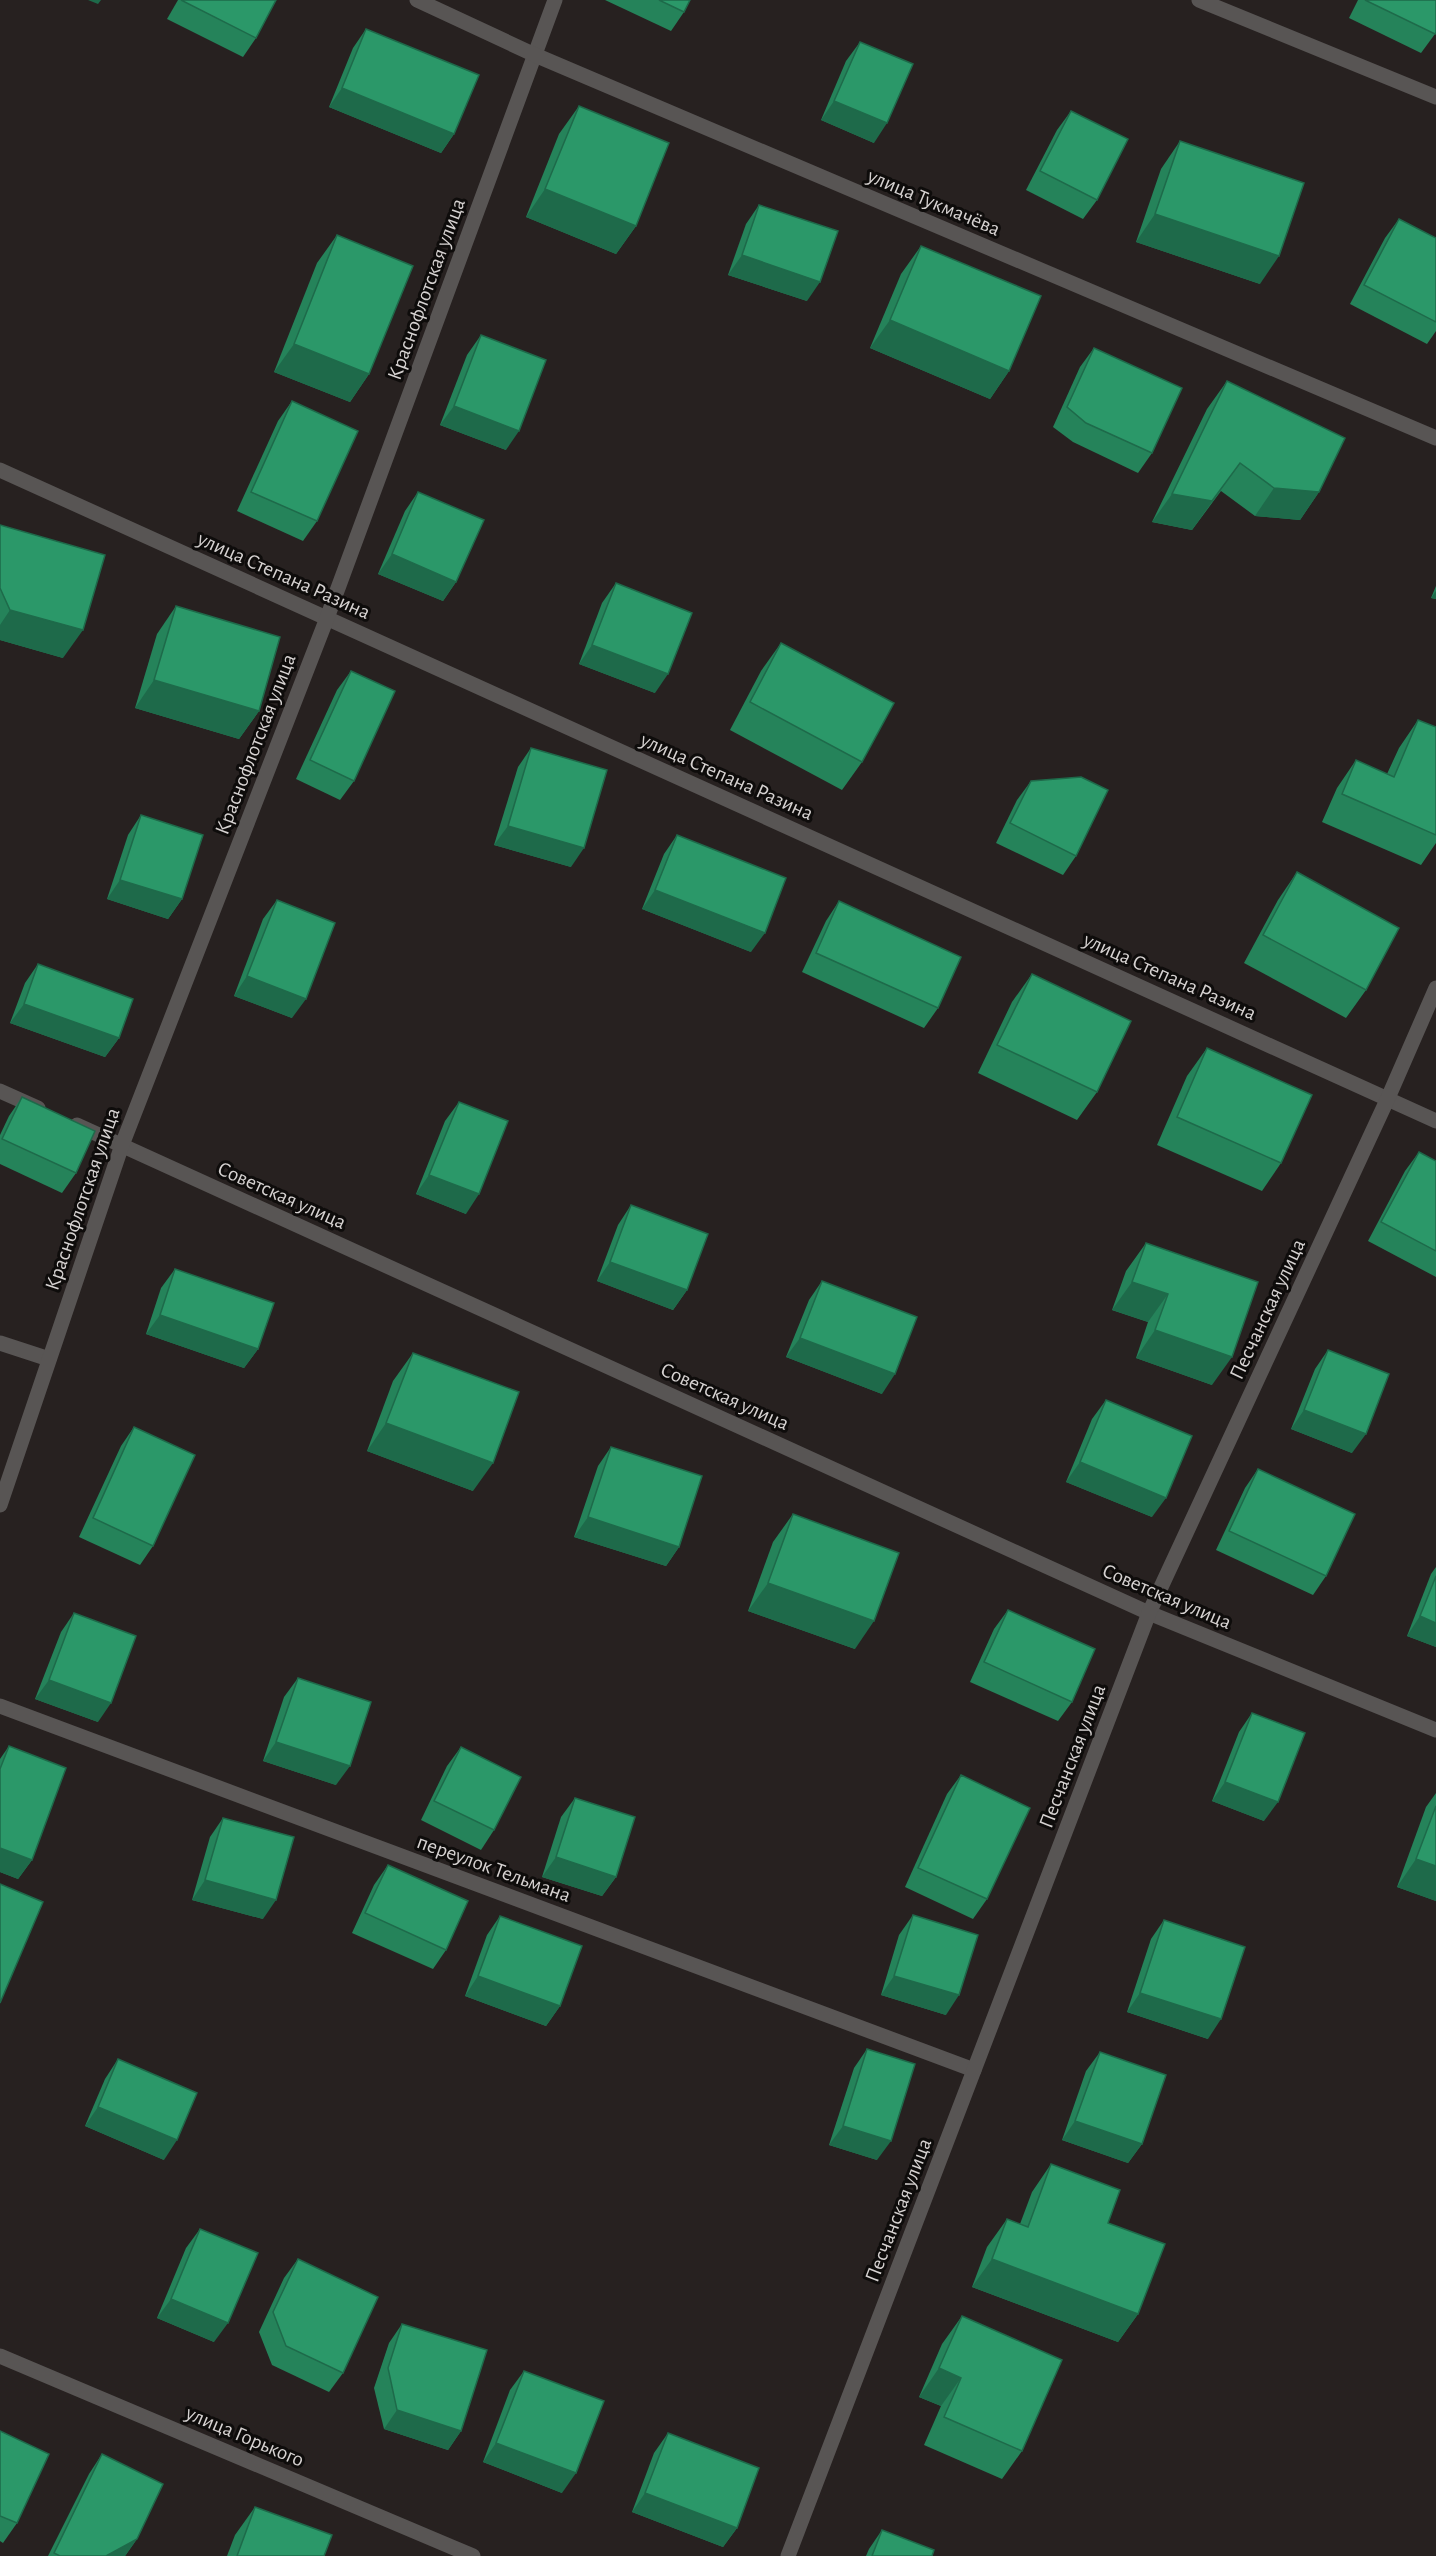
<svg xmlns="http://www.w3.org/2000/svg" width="1436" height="2556" font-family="'Alegreya Sans',sans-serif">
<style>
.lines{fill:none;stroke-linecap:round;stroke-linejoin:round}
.service{stroke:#585554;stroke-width:15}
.minor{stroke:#585554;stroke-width:15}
.tertiary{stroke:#585554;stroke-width:15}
.wall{fill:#25835a}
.shaded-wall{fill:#1e6a4a}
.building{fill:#2b9869;stroke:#1e6a4a;stroke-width:1.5}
.labels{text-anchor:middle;stroke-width:6;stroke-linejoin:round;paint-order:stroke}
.street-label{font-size:21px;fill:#d6d2d1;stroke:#0e0c0b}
</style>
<rect width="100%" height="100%" fill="#272120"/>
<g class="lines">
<g class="service">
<path d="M1199 0 1436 97"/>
<path d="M0 1343 49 1359"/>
</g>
<g class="minor">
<path d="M0 470 1436 1121"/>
<path d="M0 1091 38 1108"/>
<path d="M77 1125 1149 1613 1436 1730"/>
<path d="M0 1505 122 1145 327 618 555 0"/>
<path d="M0 1706 974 2070"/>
<path d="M0 2356 473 2556"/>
<path d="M788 2556 1149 1613 1388 1098 1436 988"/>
</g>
<path class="tertiary" d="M417 0 535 55 1436 438"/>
</g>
<g class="wall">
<path d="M178 0H276L256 38 243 57 167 19Z"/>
<path d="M605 0H690L684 12 671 31Z"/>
<path d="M1358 0H1436L1435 34 1421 53 1349 18Z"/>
<path d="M366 29 454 134 441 153 329 107 353 48Z"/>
<path d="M860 42 874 143 821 120 846 61Z"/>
<path d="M579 106 636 226 616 254 526 217 559 134Z"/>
<path d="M1071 111 1097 200 1083 219 1026 190 1057 130Z"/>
<path d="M1180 141 1260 284 1136 242 1161 169Z"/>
<path d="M759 205 807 301 728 275 746 224Z"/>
<path d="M1399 219 1436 238V331L1427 344 1350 304 1385 238Z"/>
<path d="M337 235 369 374 350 402 274 372 317 263Z"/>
<path d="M921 246 1009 371 990 399 870 348 901 274Z"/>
<path d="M481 335 506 450 440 425 467 355Z"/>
<path d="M1094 348 1152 453 1138 473 1073 442 1053 427 1080 367Z"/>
<path d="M1227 381 1319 492 1300 520 1255 516 1221 491 1192 530 1152 522 1207 409Z"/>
<path d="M292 401 317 521 303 541 237 511 278 421Z"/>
<path d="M418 492 456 582 443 601 378 574 405 511Z"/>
<path d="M0 525 63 658 0 640Z"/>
<path d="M616 583 655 693 579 664 602 603Z"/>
<path d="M1436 586V599L1431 598Z"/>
<path d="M176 606 259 711 239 739 135 708 157 634Z"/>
<path d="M781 643 862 762 842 790 730 730 761 671Z"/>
<path d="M351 671 354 781 340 800 296 779 337 690Z"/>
<path d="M1418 720 1436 727V843L1421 865 1322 822 1337 788 1356 760 1387 774 1399 748Z"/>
<path d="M531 748 571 867 494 845 518 767Z"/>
<path d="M1031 781 1076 856 1063 875 996 843 1017 800Z"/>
<path d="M141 815 182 899 168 919 107 899 128 835Z"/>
<path d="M677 835 751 952 642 909 664 854Z"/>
<path d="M1297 872 1366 990 1346 1018 1244 963 1278 900Z"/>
<path d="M277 900 292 1018 234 996 263 919Z"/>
<path d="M839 901 938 1008 924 1028 802 972 826 921Z"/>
<path d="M38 964 119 1038 105 1057 10 1023 25 983Z"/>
<path d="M1032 974 1097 1092 1077 1120 978 1073 1012 1002Z"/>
<path d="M1207 1048 1281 1163 1262 1191 1157 1145 1187 1076Z"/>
<path d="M22 1097 76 1173 62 1193 0 1164V1135L9 1116Z"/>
<path d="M459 1102 466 1214 416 1194 445 1121Z"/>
<path d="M1419 1152 1436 1161V1277L1368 1241 1405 1171Z"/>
<path d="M631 1205 687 1290 673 1310 597 1281 618 1225Z"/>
<path d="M1146 1243 1212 1385 1136 1358 1148 1322 1112 1310 1126 1271Z"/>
<path d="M175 1269 258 1349 244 1368 146 1334 161 1288Z"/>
<path d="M822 1281 882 1394 786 1357 809 1300Z"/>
<path d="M1328 1350 1352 1453 1291 1429 1315 1369Z"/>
<path d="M413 1353 473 1491 367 1451 393 1381Z"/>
<path d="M1106 1400 1152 1517 1066 1482 1092 1419Z"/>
<path d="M134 1427 153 1546 140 1565 79 1537 121 1446Z"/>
<path d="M611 1447 679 1547 666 1566 574 1537 598 1466Z"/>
<path d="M1258 1469 1326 1576 1313 1595 1216 1550 1245 1488Z"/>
<path d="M793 1514 855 1649 748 1611 773 1542Z"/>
<path d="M1436 1567V1647L1407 1636 1431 1574Z"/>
<path d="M1008 1610 1072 1702 1058 1721 970 1682 994 1629Z"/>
<path d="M74 1613 98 1722 35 1699 61 1632Z"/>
<path d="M298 1678 336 1785 263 1761 284 1697Z"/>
<path d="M1252 1713 1264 1821 1212 1801 1239 1732Z"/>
<path d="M9 1746 32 1860 18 1879 0 1872V1759Z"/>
<path d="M461 1747 494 1830 481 1850 421 1820 447 1766Z"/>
<path d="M961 1775 987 1899 973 1919 905 1887 947 1794Z"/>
<path d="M1436 1793V1901L1397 1887 1426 1807Z"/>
<path d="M575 1798 616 1877 602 1896 542 1877 561 1817Z"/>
<path d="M223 1818 263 1919 192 1900 210 1837Z"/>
<path d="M388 1865 446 1950 433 1969 352 1933 374 1885Z"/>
<path d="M913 1915 946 2015 881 1995 899 1935Z"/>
<path d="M500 1916 560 2006 546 2026 465 1996 487 1935Z"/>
<path d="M1164 1920 1208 2039 1127 2012 1151 1939Z"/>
<path d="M867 2049 877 2160 829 2145 854 2068Z"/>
<path d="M1100 2052 1142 2144 1128 2163 1062 2140 1086 2071Z"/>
<path d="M118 2059 164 2160 85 2126 105 2079Z"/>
<path d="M1051 2164 1108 2223 1138 2314 1118 2342 972 2287 987 2247 1007 2219 1020 2224 1032 2192Z"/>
<path d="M200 2229 214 2342 157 2318 186 2248Z"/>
<path d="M298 2259 343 2373 329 2392 272 2365 259 2332 284 2278Z"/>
<path d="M962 2316 1022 2451 1002 2479 924 2445 941 2406 919 2397 942 2344Z"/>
<path d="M402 2324 461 2431 448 2450 384 2429 374 2388 389 2343Z"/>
<path d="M524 2371 562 2493 483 2462 510 2390Z"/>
<path d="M0 2431 17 2523 3 2543 0 2541Z"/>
<path d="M668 2433 737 2528 723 2547 632 2512 654 2453Z"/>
<path d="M102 2454 137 2539 125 2556H48L89 2474Z"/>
<path d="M255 2507 324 2556H227L235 2535Z"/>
<path d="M882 2530 932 2556H866L869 2549Z"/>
</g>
<g class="shaded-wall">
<path d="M88 0H101L98 4Z"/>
<path d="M342 88 454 134 441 153 329 107Z"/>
<path d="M834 101 887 123 874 143 821 120Z"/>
<path d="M545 189 636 226 616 254 526 217Z"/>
<path d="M1155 214 1279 256 1260 284 1136 242Z"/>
<path d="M742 255 820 282 807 301 728 275Z"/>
<path d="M890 320 1009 371 990 399 870 348Z"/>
<path d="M294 344 369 374 350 402 274 372Z"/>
<path d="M454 406 519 431 506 450 440 425Z"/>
<path d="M1240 463 1192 530 1152 522 1172 494Z"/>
<path d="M1274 488 1319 492 1300 520 1255 516Z"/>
<path d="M392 554 456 582 443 601 378 574Z"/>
<path d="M1436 591V599L1431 598Z"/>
<path d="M10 610 83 630 63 658 0 640V625Z"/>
<path d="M592 645 668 674 655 693 579 664Z"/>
<path d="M154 680 259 711 239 739 135 708Z"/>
<path d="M508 826 584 848 571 867 494 845Z"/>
<path d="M120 880 182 899 168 919 107 899Z"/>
<path d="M655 890 765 933 751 952 642 909Z"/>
<path d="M247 976 306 999 292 1018 234 996Z"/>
<path d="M24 1004 119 1038 105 1057 10 1023Z"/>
<path d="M429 1175 479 1194 466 1214 416 1194Z"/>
<path d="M610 1262 687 1290 673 1310 597 1281Z"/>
<path d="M1132 1282 1168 1294 1148 1322 1112 1310Z"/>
<path d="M160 1315 258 1349 244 1368 146 1334Z"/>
<path d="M1155 1330 1232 1357 1212 1385 1136 1358Z"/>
<path d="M800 1338 895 1374 882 1394 786 1357Z"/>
<path d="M1304 1410 1366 1434 1352 1453 1291 1429Z"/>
<path d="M386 1423 493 1463 473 1491 367 1451Z"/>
<path d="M1080 1462 1166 1498 1152 1517 1066 1482Z"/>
<path d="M588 1517 679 1547 666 1566 574 1537Z"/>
<path d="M768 1583 874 1621 855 1649 748 1611Z"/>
<path d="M1420 1616 1436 1623V1647L1407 1636Z"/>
<path d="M49 1680 111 1703 98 1722 35 1699Z"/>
<path d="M276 1742 350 1766 336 1785 263 1761Z"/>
<path d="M1225 1782 1278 1802 1264 1821 1212 1801Z"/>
<path d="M0 1848 32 1860 18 1879 0 1872Z"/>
<path d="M556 1857 616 1877 602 1896 542 1877Z"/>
<path d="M1416 1859 1436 1866V1901L1397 1887Z"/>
<path d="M205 1880 276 1900 263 1919 192 1900Z"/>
<path d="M478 1976 560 2006 546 2026 465 1996Z"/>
<path d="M894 1976 959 1995 946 2015 881 1995Z"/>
<path d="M1140 1993 1221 2019 1208 2039 1127 2012Z"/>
<path d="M98 2107 177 2140 164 2160 85 2126Z"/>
<path d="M1075 2121 1142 2144 1128 2163 1062 2140Z"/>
<path d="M843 2126 891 2141 877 2160 829 2145Z"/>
<path d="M992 2259 1138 2314 1118 2342 972 2287Z"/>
<path d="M171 2299 228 2323 214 2342 157 2318Z"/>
<path d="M939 2368 961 2378 941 2406 919 2397Z"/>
<path d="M397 2410 461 2431 448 2450 384 2429Z"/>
<path d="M496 2443 576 2473 562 2493 483 2462Z"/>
<path d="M645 2493 737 2528 723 2547 632 2512Z"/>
<path d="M137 2539 125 2556H106Z"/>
</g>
<g class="building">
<path d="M181 0H276L256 38Z"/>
<path d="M659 0H690L684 12Z"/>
<path d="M1365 0H1436V32L1435 34Z"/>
<path d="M366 29 479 75 454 134 342 88Z"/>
<path d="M860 42 913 64 887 123 834 101Z"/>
<path d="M579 106 669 143 636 226 545 189Z"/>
<path d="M1071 111 1128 139 1097 200 1040 171Z"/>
<path d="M1180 141 1304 183 1279 256 1155 214Z"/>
<path d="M759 205 838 231 820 282 742 255Z"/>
<path d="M1399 219 1436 238V322L1364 285Z"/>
<path d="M337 235 413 266 369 374 294 344Z"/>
<path d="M921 246 1041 296 1009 371 890 320Z"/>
<path d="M481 335 546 360 519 431 454 406Z"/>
<path d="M1094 348 1182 388 1152 453 1086 423 1067 407Z"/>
<path d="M1227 381 1345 438 1319 492 1274 488 1240 463 1212 501 1172 494Z"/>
<path d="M292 401 358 431 317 521 251 492Z"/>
<path d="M418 492 484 520 456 582 392 554Z"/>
<path d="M0 525 105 555 83 630 10 610 0 588Z"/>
<path d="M616 583 692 613 668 674 592 645Z"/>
<path d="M176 606 280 637 259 711 154 680Z"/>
<path d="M781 643 894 703 862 762 750 702Z"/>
<path d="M351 671 395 691 354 781 310 760Z"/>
<path d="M1418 720 1436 727V835L1342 794 1356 760 1394 777Z"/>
<path d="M531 748 607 770 584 848 508 826Z"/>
<path d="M1081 777 1108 790 1076 856 1010 823 1031 781Z"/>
<path d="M141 815 203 835 182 899 120 880Z"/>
<path d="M677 835 786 878 765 933 655 890Z"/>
<path d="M1297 872 1399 928 1366 990 1263 935Z"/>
<path d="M277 900 335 923 306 999 247 976Z"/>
<path d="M839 901 961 957 938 1008 816 953Z"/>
<path d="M38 964 133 999 119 1038 24 1004Z"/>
<path d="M1032 974 1131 1021 1097 1092 997 1045Z"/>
<path d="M1207 1048 1312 1095 1281 1163 1177 1117Z"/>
<path d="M22 1097 95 1131 76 1173 2 1139Z"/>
<path d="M459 1102 508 1121 479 1194 429 1175Z"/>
<path d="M1419 1152 1436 1161V1251L1381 1222Z"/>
<path d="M631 1205 708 1234 687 1290 610 1262Z"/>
<path d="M1146 1243 1258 1282 1232 1357 1155 1330 1168 1294 1132 1282Z"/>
<path d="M175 1269 274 1303 258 1349 160 1315Z"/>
<path d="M822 1281 917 1317 895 1374 800 1338Z"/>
<path d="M1328 1350 1389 1374 1366 1434 1304 1410Z"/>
<path d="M413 1353 519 1392 493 1463 386 1423Z"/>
<path d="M1106 1400 1192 1436 1166 1498 1080 1462Z"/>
<path d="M134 1427 195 1455 153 1546 93 1518Z"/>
<path d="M611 1447 702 1476 679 1547 588 1517Z"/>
<path d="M1258 1469 1355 1514 1326 1576 1229 1531Z"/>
<path d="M793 1514 899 1553 874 1621 768 1583Z"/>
<path d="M1436 1576V1623L1420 1616Z"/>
<path d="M1008 1610 1095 1649 1072 1702 984 1662Z"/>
<path d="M74 1613 136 1636 111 1703 49 1680Z"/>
<path d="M298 1678 371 1702 350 1766 276 1742Z"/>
<path d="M1252 1713 1305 1733 1278 1802 1225 1782Z"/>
<path d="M9 1746 66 1768 32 1860 0 1848V1769Z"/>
<path d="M461 1747 521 1777 494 1830 434 1801Z"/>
<path d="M961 1775 1030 1808 987 1899 918 1868Z"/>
<path d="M575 1798 635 1817 616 1877 556 1857Z"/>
<path d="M1436 1806V1866L1416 1859Z"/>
<path d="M223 1818 294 1837 276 1900 205 1880Z"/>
<path d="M388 1865 468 1901 446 1950 365 1913Z"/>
<path d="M0 1884 43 1902 0 2003Z"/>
<path d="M913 1915 978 1935 959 1995 894 1976Z"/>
<path d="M500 1916 582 1946 560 2006 478 1976Z"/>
<path d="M1164 1920 1245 1947 1221 2019 1140 1993Z"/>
<path d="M867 2049 915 2064 891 2141 843 2126Z"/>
<path d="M1100 2052 1166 2075 1142 2144 1075 2121Z"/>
<path d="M118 2059 197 2093 177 2140 98 2107Z"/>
<path d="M1051 2164 1120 2190 1108 2223 1165 2244 1138 2314 992 2259 1007 2219 1028 2227Z"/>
<path d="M200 2229 258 2253 228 2323 171 2299Z"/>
<path d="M298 2259 378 2297 343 2373 286 2346 273 2312Z"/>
<path d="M962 2316 1062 2360 1022 2451 944 2417 961 2378 939 2368Z"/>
<path d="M402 2324 487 2350 461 2431 397 2410 388 2368Z"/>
<path d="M524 2371 604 2401 576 2473 496 2443Z"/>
<path d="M0 2431 49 2454 17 2523 0 2516Z"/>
<path d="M668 2433 759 2468 737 2528 645 2493Z"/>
<path d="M102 2454 163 2484 137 2539 106 2556H60L54 2553Z"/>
<path d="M255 2507 332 2535 324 2556H237Z"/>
<path d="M882 2530 934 2550 932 2556H872Z"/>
</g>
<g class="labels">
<g class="street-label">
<text transform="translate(934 202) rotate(23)" y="7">улица Тукмачёва</text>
<text transform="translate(426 289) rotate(-70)" y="7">Краснофлотская улица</text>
<text transform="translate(284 575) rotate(24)" y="7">улица Степана Разина</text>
<text transform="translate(255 744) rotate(-69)" y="7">Краснофлотская улица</text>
<text transform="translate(727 776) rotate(24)" y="7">улица Степана Разина</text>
<text transform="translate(1170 976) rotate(24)" y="7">улица Степана Разина</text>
<text transform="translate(282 1195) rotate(24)" y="7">Советская улица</text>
<text transform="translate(82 1199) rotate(-71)" y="7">Краснофлотская улица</text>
<text transform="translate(1267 1309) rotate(-65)" y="7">Песчанская улица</text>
<text transform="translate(725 1396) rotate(24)" y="7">Советская улица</text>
<text transform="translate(1167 1596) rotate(23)" y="7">Советская улица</text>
<text transform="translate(1072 1756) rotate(-69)" y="7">Песчанская улица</text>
<text transform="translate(494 1868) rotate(20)" y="7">переулок Тельмана</text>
<text transform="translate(898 2210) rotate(-69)" y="7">Песчанская улица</text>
<text transform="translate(245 2436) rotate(23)" y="7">улица Горького</text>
</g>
</g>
</svg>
